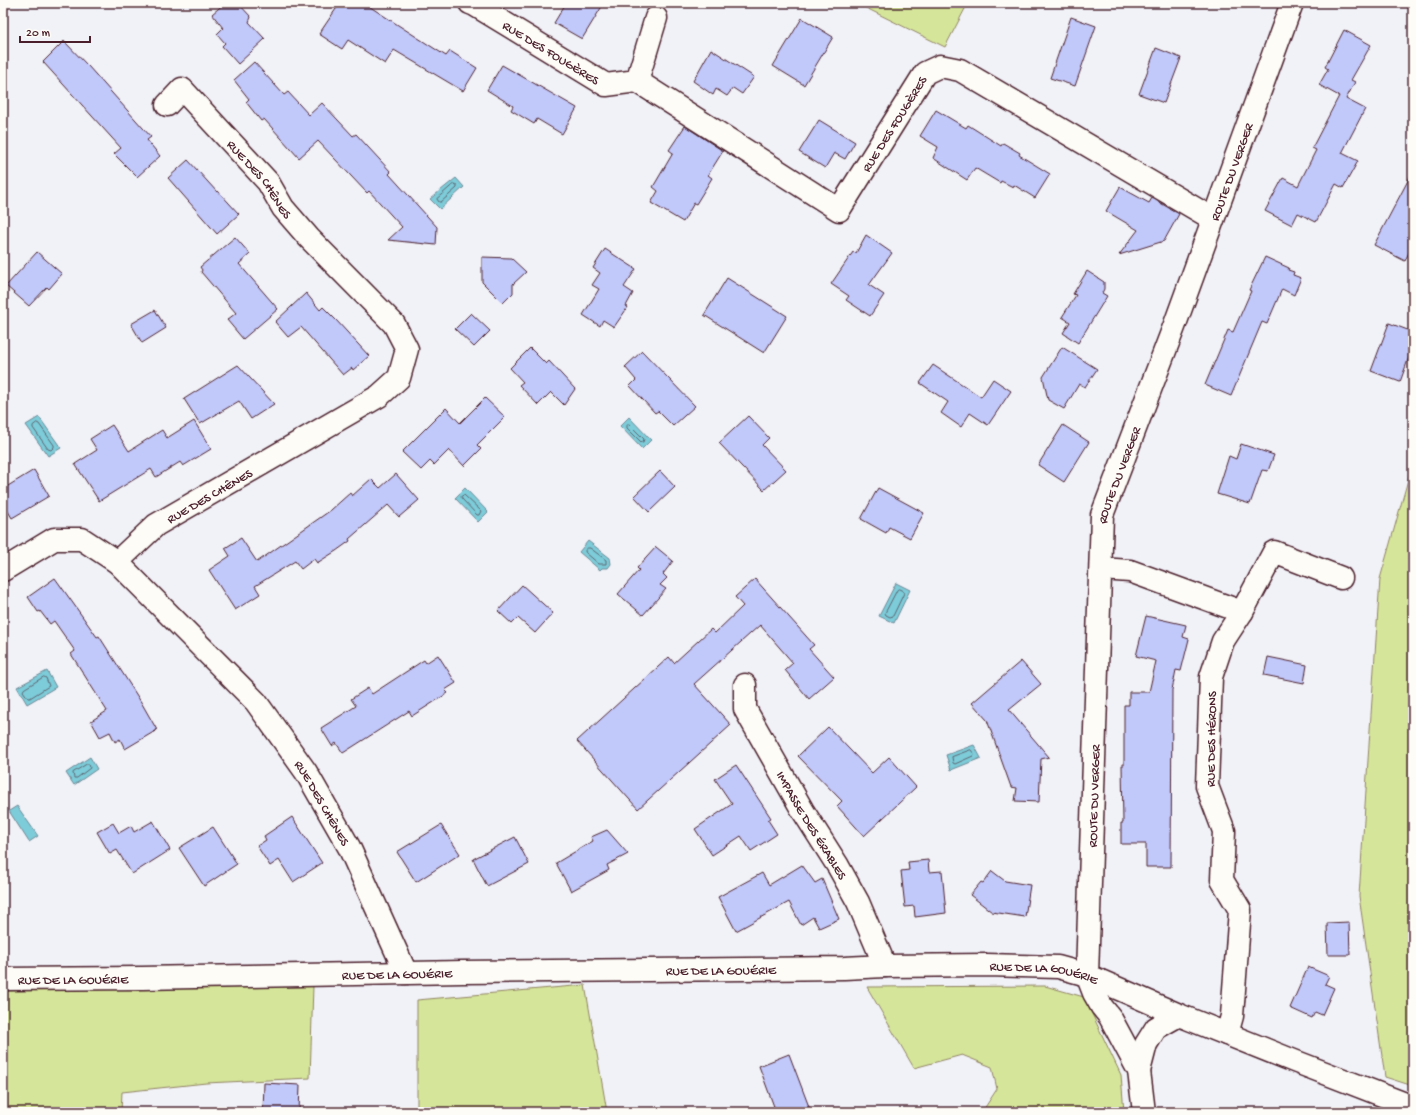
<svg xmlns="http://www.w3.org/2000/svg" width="1416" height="1115" font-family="'Gochi Hand',sans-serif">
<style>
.green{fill:#d5e69a;stroke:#908262}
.water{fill:#7dccd9;stroke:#698793}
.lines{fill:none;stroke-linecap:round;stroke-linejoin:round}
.shore{stroke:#5e6471;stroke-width:1}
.building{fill:#c1c8fa;stroke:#4a1f2b}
.street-casing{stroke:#4a1f2b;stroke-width:25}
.street{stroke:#fdfcf7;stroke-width:22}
.labels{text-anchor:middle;stroke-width:3;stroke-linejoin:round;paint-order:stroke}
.street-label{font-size:13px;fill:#4a1f2b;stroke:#fdfcf7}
</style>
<rect width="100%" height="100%" fill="#f1f2f8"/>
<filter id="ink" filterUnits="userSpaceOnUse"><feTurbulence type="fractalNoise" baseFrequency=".025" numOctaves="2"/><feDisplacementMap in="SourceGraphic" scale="8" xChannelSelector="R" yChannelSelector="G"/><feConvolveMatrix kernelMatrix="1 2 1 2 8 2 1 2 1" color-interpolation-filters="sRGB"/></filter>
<g filter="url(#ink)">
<g class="green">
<path d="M856 3H968L945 47Z"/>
<path d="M1413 462V1086L1385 1077 1359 896 1380 579Z"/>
<path d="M585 985 607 1112H417V1000Z"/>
<path d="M313 986 310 1078 206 1083 122 1092 121 1112H3V991Z"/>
<path d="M1045 986 1084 997 1121 1075 1124 1112H982L997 1089 992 1067 962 1055 914 1068 867 987Z"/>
</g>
<g class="water">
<path d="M456 178 464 187 440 209 430 199Z"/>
<path d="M39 417 61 448 48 456 26 425Z"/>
<path d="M629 417 651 440 642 449 620 426Z"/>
<path d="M465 488 488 512 478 522 455 498Z"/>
<path d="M588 541 610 558 611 564 608 568H602L600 570 579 552Z"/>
<path d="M896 583 910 590 894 623 879 616Z"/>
<path d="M47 671 56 687 27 704 17 687Z"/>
<path d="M974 745 981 758 951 770 946 755Z"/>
<path d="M90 757 97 769 74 785 66 773Z"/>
<path d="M17 806 38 836 29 842 9 811Z"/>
</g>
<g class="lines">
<g class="shore">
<path d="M454 184 457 185V188L441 202H439L437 199Z"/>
<path d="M37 423 39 424 54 445V447L51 450 48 449 33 428V426Z"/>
<path d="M629 424 644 439 643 442H641L627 428V426Z"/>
<path d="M464 495 481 511 479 515H477L462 499 461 497Z"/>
<path d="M588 548H590L606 560V564H599L586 553 585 551Z"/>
<path d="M899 589 903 591 904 593 893 616 890 617 886 615 885 613 897 590Z"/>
<path d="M44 677 46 678 49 686 30 698H28L23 691 24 689Z"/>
<path d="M971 750 974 754 973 756 955 764 953 763 952 757Z"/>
<path d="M87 764H89L90 768 77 778H74L73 773Z"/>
</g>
</g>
<g class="building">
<path d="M225 3H238L251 17 249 22 265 39 238 64 222 46 225 43 217 34 223 28 212 14Z"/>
<path d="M340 3H364L446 56 450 51 477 68 463 91 394 50 385 64 348 40 342 49 319 34Z"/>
<path d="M566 3H604L582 39 554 23Z"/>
<path d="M1071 17 1096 26 1075 86 1050 78Z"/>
<path d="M802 18 833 37 804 85 773 66Z"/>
<path d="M1344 30 1371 45 1351 80 1355 82 1346 99 1365 109 1342 153 1358 161 1343 188 1336 184 1316 222 1298 213 1292 225 1265 211 1283 178 1298 186 1316 150 1312 148 1339 96 1319 85 1328 69 1325 67Z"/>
<path d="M64 41 88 66 151 137 147 140 160 156 137 177 114 154 121 148 43 62Z"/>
<path d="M1156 48 1181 58 1164 103 1139 94Z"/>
<path d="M711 49 754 77 742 94 733 88 727 96 716 89 713 95 693 81Z"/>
<path d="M254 62 284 95 288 92 309 115 322 103 353 136 356 134 391 172 389 174 437 227 436 245 388 240 402 227 369 191 367 193 318 141 299 158 264 119 261 121 246 102 249 99 234 80Z"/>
<path d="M502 65 577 108 562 134 537 119 534 124 511 110 513 106 487 90Z"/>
<path d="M936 110 966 128 968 125 1001 146 1003 143 1020 153 1019 155 1050 174 1035 198 1014 185 1013 187 1001 181 1000 183 975 168 967 180 933 158 938 147 920 136Z"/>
<path d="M819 120 855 142 845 159 834 153 825 168 799 152Z"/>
<path d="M685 126 723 151 708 175 712 178 696 204 694 203 683 222 651 203 658 191 653 187 673 153 669 150Z"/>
<path d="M188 160 217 192 218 191 239 214 217 234 168 178Z"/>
<path d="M1413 171V244L1405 261 1374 245Z"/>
<path d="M1120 187 1149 203 1152 198 1179 214 1164 241 1119 255 1138 230 1106 211Z"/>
<path d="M866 235 892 253 869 285 884 295 870 316 846 300 849 296 831 284 853 252 856 253Z"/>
<path d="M235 237 250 254 239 264 278 309 243 339 227 320 236 313 201 272 202 270 200 267Z"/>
<path d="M605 249 636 269 624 287 633 293 626 306 628 307 614 327 603 320 600 326 583 315 599 289 592 285 600 273 593 268Z"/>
<path d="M37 252 62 274 49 289 47 287 29 306 6 286Z"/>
<path d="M482 257 511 258 526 272 513 284V293L503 303 482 282Z"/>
<path d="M1265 257 1289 268 1288 270 1294 272 1293 275 1301 278 1294 295 1282 289 1267 324 1262 322 1231 396 1205 385 1228 330 1233 332 1251 291 1249 290Z"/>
<path d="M1087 271 1104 282V289L1102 293 1107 296 1078 343 1063 333 1070 322 1062 317 1076 295 1073 294Z"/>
<path d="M727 278 787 316 764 353 704 315Z"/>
<path d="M306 293 320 310 323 307 336 320 369 356 353 370 352 368 343 375 301 327 288 337 275 322Z"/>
<path d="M155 310 166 328 142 343 131 324Z"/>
<path d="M471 313 490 331 474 347 455 329Z"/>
<path d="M1389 323 1413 332V346L1400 382 1371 371Z"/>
<path d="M1062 347 1097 369 1085 387 1079 384 1064 409 1048 400 1043 377Z"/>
<path d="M530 348 546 364 549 361 575 389 564 405 551 392 538 405 519 385 523 382 510 368Z"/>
<path d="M642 351 695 406 673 426 658 411 655 413 630 386 636 380 625 367Z"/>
<path d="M238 365 274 404 251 419 239 401 200 424 184 399Z"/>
<path d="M933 365 981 397 993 379 1011 391 988 425 970 413 961 427 941 413 948 402 920 383Z"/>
<path d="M485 398 505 417 477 445 481 449 464 466 449 450 434 465 430 461 421 470 402 452 446 408 460 423Z"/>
<path d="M748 416 769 438 762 445 786 470 764 490 719 443Z"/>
<path d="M194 421 211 449 183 466 180 462 156 477 151 469 99 501 75 464 97 450 90 439 112 425 129 451 162 430 167 438Z"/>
<path d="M1063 425 1089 442 1064 482 1038 465Z"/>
<path d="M1241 444 1274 455 1268 471 1262 470 1250 504 1217 494 1229 456 1236 459Z"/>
<path d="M34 470 49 496 12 518 3 503V489Z"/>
<path d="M660 471 675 487 649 512 634 496Z"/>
<path d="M396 474 419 500 399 517 388 505 349 539 350 541 336 551 317 563 314 559 301 569 295 561 255 586 260 594 235 610 209 570 230 556 225 548 241 538 257 562 331 510 350 493 352 496 371 479 380 488Z"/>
<path d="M878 488 924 513 910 538 889 527 886 533 861 519Z"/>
<path d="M656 547 673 561 663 574 667 578 660 585 666 589 643 615 618 594 639 570 637 568Z"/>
<path d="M55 578 97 637 99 636 141 702 157 730 125 749 120 739 115 742 110 732 100 737 91 721 107 711 71 654 75 651 54 621 50 624 40 611 38 612 28 597Z"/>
<path d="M755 579 814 645 809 649 834 677 809 699 785 670 793 663 760 625 694 684 731 725 638 809 577 741 669 657 674 663 711 629 715 633 743 606 735 597Z"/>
<path d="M522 585 553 613 535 633 518 618 512 624 498 611Z"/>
<path d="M1146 616 1186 625 1183 637 1189 639 1181 671 1176 670 1172 690 1171 867H1146V844H1121V823H1123L1122 765H1124V705H1129V692H1149L1156 661 1136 656Z"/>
<path d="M438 655 456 683 445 690 448 693 412 716 409 711 343 753 336 743 332 746 321 728 356 706 351 699 368 688 372 694 424 660 426 663Z"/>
<path d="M1268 657 1307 665 1304 683 1264 675Z"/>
<path d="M1021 661 1041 684 1009 710 1049 757 1041 759 1039 802 1015 801 1017 788 1011 787 987 720 972 703Z"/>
<path d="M828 727 872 773 889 757 916 787 864 836 837 806 842 801 798 756Z"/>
<path d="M736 765 771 818 768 820 777 834 751 851 741 836 712 855 695 829 732 804 715 779Z"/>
<path d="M292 817 322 863 293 882 279 860 270 866 257 846 266 840 264 836Z"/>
<path d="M153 821 170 850 132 874 117 850 110 854 97 832 113 823 119 833 131 826 134 832Z"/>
<path d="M441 825 460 854 416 882 397 852Z"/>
<path d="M213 827 237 864 204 886 179 848Z"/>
<path d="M607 830 628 854 607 865 609 870 571 891 556 863 593 841 591 837Z"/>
<path d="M515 837 529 864 487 886 473 859Z"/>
<path d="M928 860 929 872 942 871 946 913 915 917 914 906 905 907 901 871 909 870 908 862Z"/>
<path d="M802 865 815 883 822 879 839 919 819 928 813 917 801 925 789 902 736 931 718 897 762 873 769 885Z"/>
<path d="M992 871 1005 881 1030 885 1025 917 992 912 970 895 981 882 983 883Z"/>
<path d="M1349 922 1350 955H1328L1327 923Z"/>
<path d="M1308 967 1329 976 1325 984 1334 988 1322 1015 1315 1012 1312 1018 1290 1008Z"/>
<path d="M789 1054 811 1112H776L759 1066Z"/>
<path d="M264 1083 300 1085 299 1112H263Z"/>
</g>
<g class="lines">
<defs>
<g id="street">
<path id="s1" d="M470 3 475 5 606 85 637 81 656 18"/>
<path id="s2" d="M637 81 839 210 925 73 940 66 960 70 1213 219"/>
<path id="s3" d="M167 105 182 89 268 182 283 208 309 238 394 324 407 349 399 378 379 396 156 525 117 562 256 702 306 772 349 847 406 973"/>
<path d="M1101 569 1130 571 1242 612"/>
<path d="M3 570 54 539H82L117 562"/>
<path id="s4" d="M745 685V709L803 811 838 866 858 902 885 966"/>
<path id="s5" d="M3 979 142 978 462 972 844 968 885 966 987 965 1058 967 1087 975 1179 1015 1294 1061 1413 1107"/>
<path d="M1227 1034 1232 1016 1240 910 1222 880 1224 831 1207 786 1211 677 1223 641 1242 612 1274 552 1341 578"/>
<path d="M1139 1071 1146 1044 1156 1028 1179 1015"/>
<path id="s6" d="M1144 1112 1139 1071 1110 1017 1102 1007 1094 993 1087 975 1102 515 1174 327 1292 3"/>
</g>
</defs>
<use href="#street" class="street-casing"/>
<use href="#street" class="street"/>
</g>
</g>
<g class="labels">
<g class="street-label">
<text dy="5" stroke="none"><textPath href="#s1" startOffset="95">RUE DES FOUGÈRES</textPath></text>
<text dy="5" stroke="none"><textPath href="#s2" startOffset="342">RUE DES FOUGÈRES</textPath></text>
<text dy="5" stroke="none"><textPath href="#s6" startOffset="978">ROUTE DU VERGER</textPath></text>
<text dy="5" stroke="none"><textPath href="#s3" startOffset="141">RUE DES CHÊNES</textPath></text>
<text dy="5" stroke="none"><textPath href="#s6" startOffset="654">ROUTE DU VERGER</textPath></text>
<text transform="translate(209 495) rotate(-30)" y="5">RUE DES CHÊNES</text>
<text transform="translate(1210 739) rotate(-89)" y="5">RUE DES HÉRONS</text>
<text dy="5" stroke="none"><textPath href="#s6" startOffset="330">ROUTE DU VERGER</textPath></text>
<text dy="5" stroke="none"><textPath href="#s3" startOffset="1054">RUE DES CHÊNES</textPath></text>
<text dy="5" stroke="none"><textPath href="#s4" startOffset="158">IMPASSE DES ÉRABLES</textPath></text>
<text dy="5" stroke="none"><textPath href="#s5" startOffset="718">RUE DE LA GOUÉRIE</textPath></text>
<text dy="5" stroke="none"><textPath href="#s5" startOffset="394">RUE DE LA GOUÉRIE</textPath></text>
<text dy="5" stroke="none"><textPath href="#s5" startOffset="1042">RUE DE LA GOUÉRIE</textPath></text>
<text dy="5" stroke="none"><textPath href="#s5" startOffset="70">RUE DE LA GOUÉRIE</textPath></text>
</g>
</g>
<rect width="1416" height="1115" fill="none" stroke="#fdfcf7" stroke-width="16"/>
<rect x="8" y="8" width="1400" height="1099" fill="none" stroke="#4a1f2b" stroke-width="1.5" filter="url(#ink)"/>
<path d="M20 36v6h70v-6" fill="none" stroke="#4a1f2b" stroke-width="2"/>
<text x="26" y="36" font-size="12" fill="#4a1f2b" stroke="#fdfcf7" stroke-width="3" paint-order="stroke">20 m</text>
</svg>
